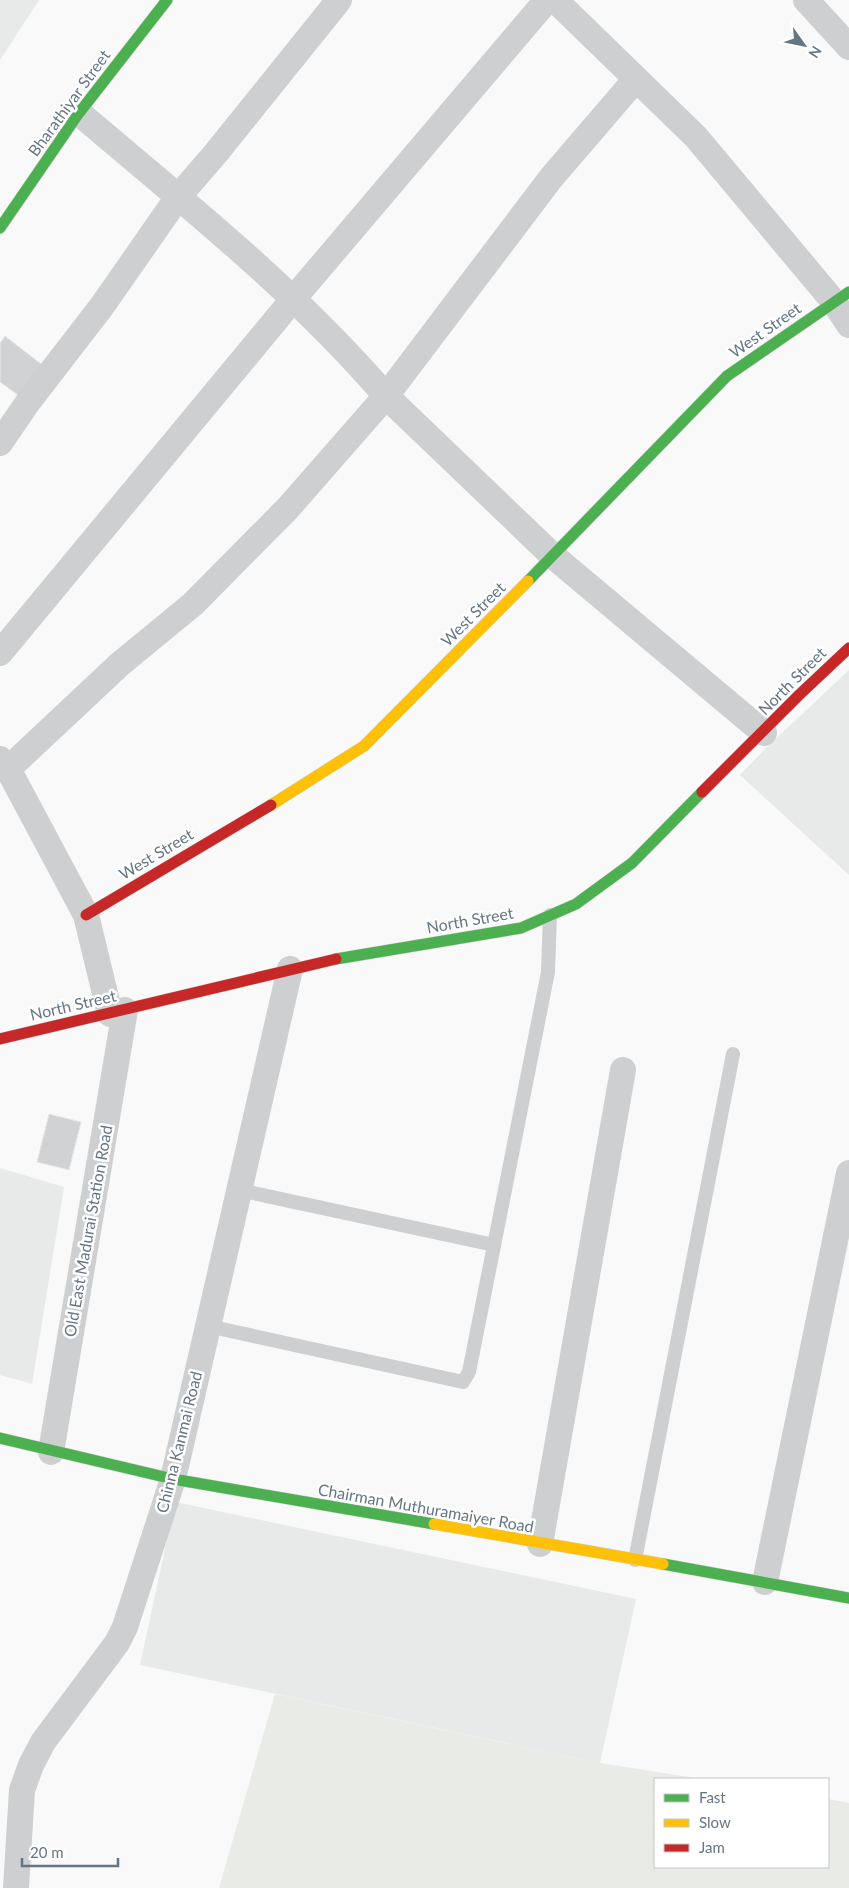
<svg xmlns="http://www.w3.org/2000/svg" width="849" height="1888" font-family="Lato,sans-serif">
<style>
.built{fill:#e8e9e9}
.green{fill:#e8ebe6}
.building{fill:#d0d2d3;stroke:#e8e8e8}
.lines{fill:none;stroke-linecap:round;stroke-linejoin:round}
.fast-casing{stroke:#d5d6d7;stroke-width:12}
.slow-casing{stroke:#d5d6d7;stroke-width:12}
.jam-casing{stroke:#d5d6d7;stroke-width:12}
.lane{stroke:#cecfd0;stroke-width:14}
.street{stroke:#cecfd0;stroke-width:26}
.fast{stroke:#4caf50;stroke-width:11}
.slow{stroke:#ffc107;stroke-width:11}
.jam{stroke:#c62828;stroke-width:11}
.labels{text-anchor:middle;stroke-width:5;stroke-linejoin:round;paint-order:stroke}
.street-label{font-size:16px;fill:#657683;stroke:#fff}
</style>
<rect width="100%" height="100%" fill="#f9f9f9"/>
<g class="built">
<path d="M0 0H39L0 60Z"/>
<path d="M849 670V875L740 775 765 749Z"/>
<path d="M0 1168 64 1187 32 1384 0 1375Z"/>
<path d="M175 1502 636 1599 600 1763 140 1665Z"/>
</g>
<path class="green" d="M275 1694 600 1763 702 1779H655V1867H828V1799L849 1803V1888H219Z"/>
<g class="building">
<path d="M5 336 45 367 22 398 0 382V343Z"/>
<path d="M49 1114 81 1122 69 1170 37 1162Z"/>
</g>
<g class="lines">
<defs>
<g id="fast">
<path d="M0 228 79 113 167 0"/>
<path d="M528 581 727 376 849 292"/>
<path d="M336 959 521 928 576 904 632 863 702 792"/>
<path d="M0 1438 173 1479 434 1524"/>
<path d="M663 1564 849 1598"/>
</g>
<g id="slow">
<path d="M271 805 364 746 528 581"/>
<path d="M434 1524 663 1564"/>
</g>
<g id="jam">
<path d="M702 792 799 695 849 648"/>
<path d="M86 915 271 805"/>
<path d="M0 1039 336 959"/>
</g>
</defs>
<use href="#fast" class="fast-casing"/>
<use href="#slow" class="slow-casing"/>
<use href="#jam" class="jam-casing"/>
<g class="lane">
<path d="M239 1190 494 1245"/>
<path d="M208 1326 463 1382 469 1372 548 972 550 915"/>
<path d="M635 1560 733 1054"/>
</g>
<g class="street">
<path d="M555 0 696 137 834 302 849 325"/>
<path d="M806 0 849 47"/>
<path d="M79 113C185 203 295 290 386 396L553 556 764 733"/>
<path d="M0 443 28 402 102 306 178 197 216 153 339 0"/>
<path d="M0 653 294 298 547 0"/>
<path d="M0 759 8 769 86 915 110 1014"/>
<path d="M8 769 120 664 193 604 288 508 386 396 551 178 636 79"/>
<path d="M51 1452 125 1010"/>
<path d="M540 1544 623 1070"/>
<path d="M765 1582 849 1173"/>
<path d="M16 1888 22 1790 31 1765 43 1742 117 1643 125 1627 173 1479 290 969"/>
</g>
<use href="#fast" class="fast"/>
<use href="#slow" class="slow"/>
<use href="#jam" class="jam"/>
</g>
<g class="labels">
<g class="street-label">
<text transform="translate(69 103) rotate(-54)" y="6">Bharathiyar Street</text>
<text transform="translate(765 330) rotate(-35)" y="6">West Street</text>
<text transform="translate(473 614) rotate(-45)" y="6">West Street</text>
<text transform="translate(792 681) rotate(-45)" y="6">North Street</text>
<text transform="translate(156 854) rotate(-31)" y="6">West Street</text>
<text transform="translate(470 920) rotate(-10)" y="6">North Street</text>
<text transform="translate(73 1005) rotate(-13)" y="6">North Street</text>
<text transform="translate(88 1231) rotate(-80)" y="6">Old East Madurai Station Road</text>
<text transform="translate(179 1442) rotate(-76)" y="6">Chinna Kanmai Road</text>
<text transform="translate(426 1508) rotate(10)" y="6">Chairman Muthuramaiyer Road</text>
</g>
</g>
<rect x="654" y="1778" width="175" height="90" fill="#ffffff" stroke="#c1c8cd"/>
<rect x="664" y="1794" width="25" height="8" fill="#4caf50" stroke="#c1c8cd"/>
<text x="699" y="1803" font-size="15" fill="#657683">Fast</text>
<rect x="664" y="1819" width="25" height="8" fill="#ffc107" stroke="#c1c8cd"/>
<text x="699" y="1828" font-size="15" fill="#657683">Slow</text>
<rect x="664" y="1844" width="25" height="8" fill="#c62828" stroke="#c1c8cd"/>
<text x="699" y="1853" font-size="15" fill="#657683">Jam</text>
<g transform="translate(804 45) rotate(123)" stroke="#ffffff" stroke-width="4" paint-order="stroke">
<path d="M0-4L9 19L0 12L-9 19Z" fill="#657683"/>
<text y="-8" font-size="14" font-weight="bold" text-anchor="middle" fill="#657683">N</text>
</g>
<path d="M22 1858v8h96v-8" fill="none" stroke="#657683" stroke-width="2.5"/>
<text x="30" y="1858" font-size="15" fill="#657683" stroke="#ffffff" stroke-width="4" paint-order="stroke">20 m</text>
</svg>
